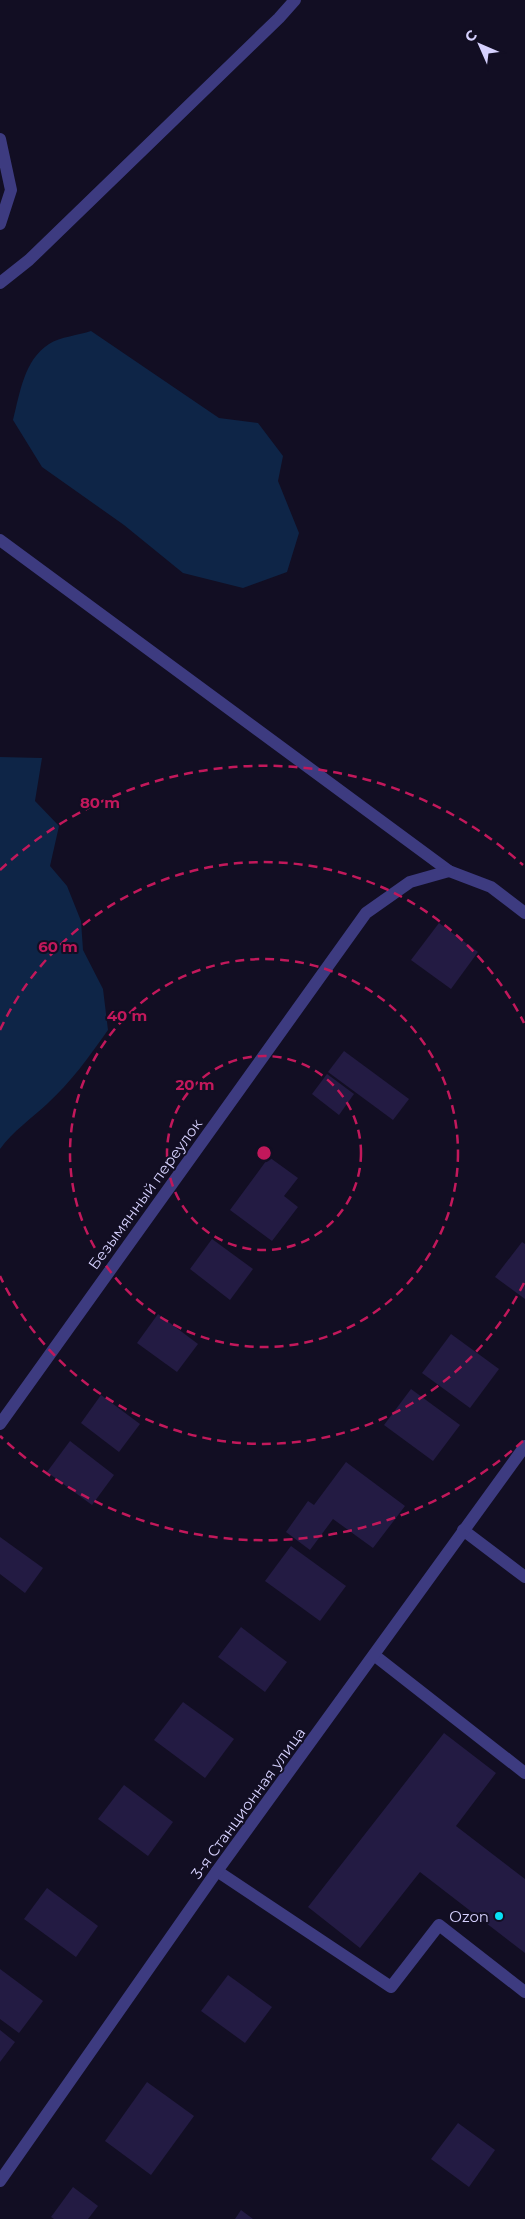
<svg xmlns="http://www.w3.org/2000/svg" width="525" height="2219" viewBox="0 0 525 2219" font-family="Montserrat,sans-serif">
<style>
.water{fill:#0e2547}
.building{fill:#231b43}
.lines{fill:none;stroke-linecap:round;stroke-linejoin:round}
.minor{stroke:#3d3b80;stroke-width:12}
.ring{fill:none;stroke:#c2185b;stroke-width:2.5;stroke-dasharray:9 6}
.poi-dot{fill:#07e0f5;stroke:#120e23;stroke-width:2}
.labels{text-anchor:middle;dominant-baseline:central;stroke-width:4;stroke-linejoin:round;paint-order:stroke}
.street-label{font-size:15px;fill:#d6d1fe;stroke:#120e23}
.poi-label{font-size:15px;fill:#d6d1fe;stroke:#120e23;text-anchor:end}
.centre{fill:#c2185b;stroke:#120e23;stroke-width:2.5}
.ring-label{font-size:15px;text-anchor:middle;font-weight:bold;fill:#c2185b;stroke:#120e23;stroke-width:4;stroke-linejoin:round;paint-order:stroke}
</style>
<rect width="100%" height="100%" fill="#120e23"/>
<g class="water">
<path d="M91 331 219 418 258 423 283 456 278 481 299 533 287 572 243 588 183 573 124 525 42 467 13 420C20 393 24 360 49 344 60 337 79 335 91 331Z"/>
<path d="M0 757 42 758 35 801 59 826 50 866 67 886 81 921 83 950 103 989 108 1030C89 1057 71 1082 47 1104 31 1119 13 1131 0 1149Z"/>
</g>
<g class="building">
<polygon points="439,923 478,952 451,989 411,960"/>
<polygon points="344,1051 409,1099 393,1120 328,1072"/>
<polygon points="327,1074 354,1094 339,1115 312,1094"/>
<polygon points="269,1157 298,1178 284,1196 298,1207 272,1241 230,1210"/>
<polygon points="212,1239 253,1269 230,1300 190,1269"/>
<polygon points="522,1242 525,1244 525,1299 495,1277"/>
<polygon points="158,1314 198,1344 177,1372 137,1343"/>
<polygon points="451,1334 499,1369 470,1408 422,1373"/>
<polygon points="411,1389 460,1425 433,1461 384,1425"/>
<polygon points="101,1395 140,1424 119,1452 81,1423"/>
<polygon points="70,1441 114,1475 92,1505 47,1472"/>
<polygon points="346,1462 405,1506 373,1548 333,1519 310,1550 286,1532 308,1501 314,1505"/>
<polygon points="0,1537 43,1568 25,1593 0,1574"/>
<polygon points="291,1546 346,1586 320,1621 265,1581"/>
<polygon points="241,1627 287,1662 265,1692 218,1657"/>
<polygon points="183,1702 234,1739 205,1778 154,1740"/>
<polygon points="444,1733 496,1773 456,1826 525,1879 525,1953 420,1872 360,1948 308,1907"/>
<polygon points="124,1785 173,1822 148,1856 98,1819"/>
<polygon points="47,1888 98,1926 76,1957 24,1919"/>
<polygon points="0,1969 43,2001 19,2033 0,2019"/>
<polygon points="228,1975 272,2007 245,2043 201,2011"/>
<polygon points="0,2030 15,2042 0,2062"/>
<polygon points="147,2082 194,2116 151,2175 105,2141"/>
<polygon points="458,2123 495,2150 469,2187 431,2159"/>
<polygon points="73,2187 98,2206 88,2219 54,2219 51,2217"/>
<polygon points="241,2210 253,2219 235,2219"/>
</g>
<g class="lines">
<g class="minor">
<polyline points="0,139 11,190 0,224"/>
<polyline points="0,283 29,260 279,18 295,0"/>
<polyline points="0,540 449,871 491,887 525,913"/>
<polyline points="0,1424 366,913 410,882 449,871"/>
<polyline points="463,1530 525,1577"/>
<polyline points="374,1655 525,1773"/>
<polyline points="217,1871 391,1987 439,1925 525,1992"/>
<polyline points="0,2181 217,1871 525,1446"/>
</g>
</g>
<g class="ring">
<circle cx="264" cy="1153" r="97"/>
<circle cx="264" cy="1153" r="194"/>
<path d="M524 1283A291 291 0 0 1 0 1276M0 1030A291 291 0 0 1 524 1023"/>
<path d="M523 1441A387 387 0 0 1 0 1436M0 870A387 387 0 0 1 523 865"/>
</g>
<circle class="poi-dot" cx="499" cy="1916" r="5"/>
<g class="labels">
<g class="street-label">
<text transform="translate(145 1194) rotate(-54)">Безымянный переулок</text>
<text transform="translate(248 1803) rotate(-54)">3-я Станционная улица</text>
</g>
<g class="poi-label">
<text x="489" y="1916">Ozon</text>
</g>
</g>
<circle cx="264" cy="1153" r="8" class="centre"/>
<g class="ring-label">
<text x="100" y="808">80 m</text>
<text x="58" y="952">60 m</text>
<text x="127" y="1021">40 m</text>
<text x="195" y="1090">20 m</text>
</g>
<g transform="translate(480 45) rotate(315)" stroke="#120e23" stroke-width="4" paint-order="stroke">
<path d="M0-4L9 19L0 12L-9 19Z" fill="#d6d1fe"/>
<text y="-8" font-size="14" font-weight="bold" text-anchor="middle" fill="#d6d1fe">С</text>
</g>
</svg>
